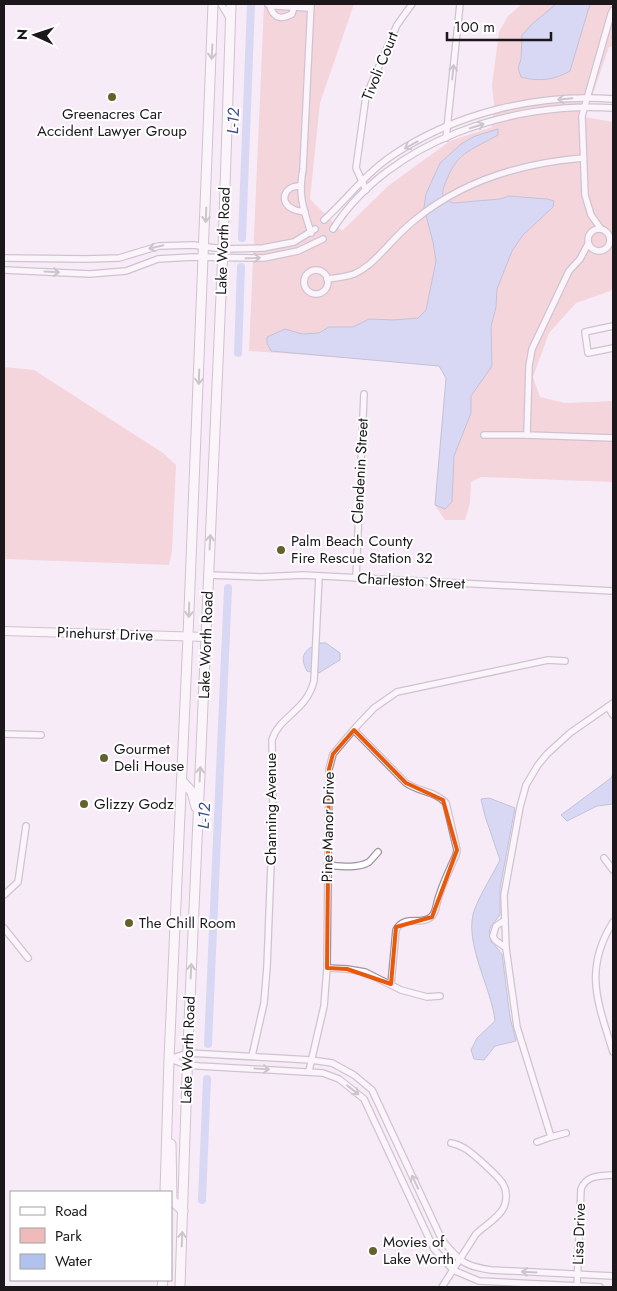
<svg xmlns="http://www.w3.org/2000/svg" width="617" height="1291" viewBox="0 0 617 1291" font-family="Jost,sans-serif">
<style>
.green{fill:#efbbba}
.water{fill:#b1c2ef;stroke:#848faf}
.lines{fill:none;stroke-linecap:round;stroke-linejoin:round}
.canal{stroke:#b1c2ef;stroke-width:8}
.street-tunnel{stroke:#d6cbd7;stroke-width:5.5;stroke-dasharray:5.5 3;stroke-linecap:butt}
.street-casing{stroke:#9e939f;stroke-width:8}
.secondary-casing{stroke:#9e939f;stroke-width:10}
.primary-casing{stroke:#9e939f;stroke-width:11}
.street{stroke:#fff;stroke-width:5.5}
.secondary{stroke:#fff;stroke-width:8}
.primary{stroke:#fff;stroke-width:9}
.oneway{stroke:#989798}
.marked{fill:none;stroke:#e8590c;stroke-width:4;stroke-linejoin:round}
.poi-dot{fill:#65612d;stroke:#fff;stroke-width:2}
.labels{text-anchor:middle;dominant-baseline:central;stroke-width:4;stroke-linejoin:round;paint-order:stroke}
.street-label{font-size:15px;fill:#1b171b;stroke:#fff}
.poi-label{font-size:15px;fill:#1b171b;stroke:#fff;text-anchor:start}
.water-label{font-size:16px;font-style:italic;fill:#3d4f88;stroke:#fff}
</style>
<rect width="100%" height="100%" fill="#f7ebf8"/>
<g class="green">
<polygon points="264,4 354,4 320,103 310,199 342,231 388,186 450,141 492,127 494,103 492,85 499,32 508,16 522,4 613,4 613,47 609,47 585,117 613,122 613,290 576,303 549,333 533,377 540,397 565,403 613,401 613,482 481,477 471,482 470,503 465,520 445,520 435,505 446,378 439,366 406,362 249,351"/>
<polygon points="4,367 34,370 163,453 176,465 172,551 169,565 4,559"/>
</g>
<g class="water">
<path d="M556 4H590L570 71C555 80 538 82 521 77L518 68 521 59 522 35 531 25Z"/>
<path d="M498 129V135C474 149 458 151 447 179 444 186 442 191 443 198L453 203 500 199 509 196 547 199 554 201 553 207 523 235 512 251 497 289 496 307 491 327 492 366 471 396V413L454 456 452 502 445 509 435 505 446 378 439 366 271 351 267 343V337L285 329 302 334 319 333 329 327H353L369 319 394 320 418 318 426 310 436 261 433 242 424 208 426 194 440 163 461 144 475 136Z"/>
<path d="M319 643H326L340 653V660L317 674 307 671C299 656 304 650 319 643Z"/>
<polygon points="613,774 613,804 597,806 567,821 561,815 611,778"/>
<path d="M489 798 515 808 500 888V915L491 926 489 932 491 941 502 954 510 1017 516 1041 495 1046 484 1060 474 1059 471 1050 477 1038 495 1021C492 988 462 941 475 908 482 891 492 876 500 860L485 816 481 799Z"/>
</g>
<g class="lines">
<g class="canal">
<polyline points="242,238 251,4"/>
<polyline points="238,353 241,267"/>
<polyline points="208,1044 228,588"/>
<polyline points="202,1200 207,1079"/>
</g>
<g class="street-tunnel">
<polyline points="315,229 324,220"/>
<polyline points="323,239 333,229"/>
</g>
<g class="street-casing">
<g id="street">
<polyline points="221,4 230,19"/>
<polyline points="268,4 275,6 310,8"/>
<path d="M269 4C273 17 279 21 292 14L295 4"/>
<polyline points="446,138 460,4"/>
<path d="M300 186C283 186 279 203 293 209 296 211 301 211 305 212"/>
<polyline points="366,190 356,168 366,96 397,25 412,4"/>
<path d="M324 220C347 199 366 173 393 155 456 113 538 93 613 99"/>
<circle cx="599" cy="240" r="11"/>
<path d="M333 229C389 141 513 101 613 108"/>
<polyline points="601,229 591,215 585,195 582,116 611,14 613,10"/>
<path d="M311 233C303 207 298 196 303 169L311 4"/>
<polyline points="588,244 580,259 569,271 532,349 529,366 527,435 613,438"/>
<polyline points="4,258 86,259 119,258 159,246 193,245 223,249 263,248 294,242 315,229"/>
<circle cx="316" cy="282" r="12"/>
<polyline points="4,270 90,274 126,271 158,259 193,257 264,258 298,251 323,239"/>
<path d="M327 279C336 278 346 277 354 274 368 268 376 258 386 248 395 238 406 227 416 219 464 180 523 163 583 158"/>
<polyline points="613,326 585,332 588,353 613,348"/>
<polyline points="484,435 527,435"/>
<polyline points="208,575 261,577 303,575 613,591"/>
<polyline points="356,578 364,394"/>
<polyline points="608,707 613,715"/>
<path d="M354 730 406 783C419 792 435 791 446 803L457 850 456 855C449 871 441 886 437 903 436 908 435 914 431 917 421 926 404 914 396 930L391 984"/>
<polyline points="4,734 41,735"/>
<polyline points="604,858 613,870"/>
<path d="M327 865C339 866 357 869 369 862 372 859 375 855 378 852"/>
<polyline points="4,895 18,882 26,826"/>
<polyline points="505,920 496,926 493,936 495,940 506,948"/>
<path d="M613 922C583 970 598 1003 613 1052"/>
<polyline points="4,928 28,958"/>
<polyline points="327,968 347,969 365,972 401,990 427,997 440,996"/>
<path d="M252 1056 264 1003 267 967 273 813 272 740C279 716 306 712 314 681L319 576"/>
<path d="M169 1059 188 1053 311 1060 332 1063 354 1075 372 1090 442 1240C460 1261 463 1266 491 1270L613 1276"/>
<polyline points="169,1059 188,1065 199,1066 323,1073 339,1079 364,1099 434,1249 453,1270 479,1281 600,1287"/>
<polyline points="309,1071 324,1006 327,968 329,769 333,754 356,727 374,708 397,692 548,660 565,661"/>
<polyline points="551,1137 566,1133"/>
<polyline points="537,1142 551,1137 517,1027 506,948 504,895 520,807 526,785 538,765 547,754 570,733 613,703"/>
<path d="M442 1287 476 1234C485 1225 499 1218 504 1207 507 1199 507 1191 503 1184 499 1177 470 1150 462 1147 459 1145 455 1144 451 1143"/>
<path d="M577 1287 581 1189C586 1175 600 1176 613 1175"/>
</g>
</g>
<g class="secondary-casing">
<polyline id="secondary" points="4,631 206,637"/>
</g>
<g class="primary-casing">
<g id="primary">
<polyline points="182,781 192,792 196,807"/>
<polyline points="171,1144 172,1200 183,1211"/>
<polyline points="165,1192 169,1059 188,636 213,4"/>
<polyline points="162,1287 163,1280"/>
<polyline points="180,1287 188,1046 223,249 231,4"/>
</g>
</g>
<use href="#street" class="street"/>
<use href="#secondary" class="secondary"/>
<use href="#primary" class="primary"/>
</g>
<defs><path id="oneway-shaft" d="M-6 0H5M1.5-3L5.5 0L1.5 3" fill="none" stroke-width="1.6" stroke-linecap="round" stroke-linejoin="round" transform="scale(1.25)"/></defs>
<g class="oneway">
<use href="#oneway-shaft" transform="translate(212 52) rotate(93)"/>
<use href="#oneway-shaft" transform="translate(453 72) rotate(-84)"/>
<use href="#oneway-shaft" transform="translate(565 99) rotate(175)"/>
<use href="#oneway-shaft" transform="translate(477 126) rotate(-17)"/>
<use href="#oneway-shaft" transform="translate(411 145) rotate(151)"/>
<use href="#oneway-shaft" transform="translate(206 215) rotate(92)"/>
<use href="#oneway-shaft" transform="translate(156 247) rotate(167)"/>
<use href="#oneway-shaft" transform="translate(253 258) rotate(-2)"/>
<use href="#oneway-shaft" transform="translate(52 272) rotate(3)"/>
<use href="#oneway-shaft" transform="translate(199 377) rotate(92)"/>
<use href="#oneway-shaft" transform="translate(210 542) rotate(-87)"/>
<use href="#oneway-shaft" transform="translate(189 610) rotate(92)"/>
<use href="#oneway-shaft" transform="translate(200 774) rotate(-87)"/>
<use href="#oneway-shaft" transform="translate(191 971) rotate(-87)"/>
<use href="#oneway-shaft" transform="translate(262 1069) rotate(3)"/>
<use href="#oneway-shaft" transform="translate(353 1090) rotate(38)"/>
<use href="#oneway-shaft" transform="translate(415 1182) rotate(-115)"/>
<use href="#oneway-shaft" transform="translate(182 1239) rotate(-88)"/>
<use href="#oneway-shaft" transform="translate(529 1272) rotate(-177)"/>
</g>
<path d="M0 0H617V1291H0ZM354 730 406 783 443 800 457 850 432 917 396 927 391 984 347 969 327 968 329 769 333 754Z" fill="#f7ebf8" fill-opacity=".55" fill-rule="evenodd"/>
<path class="marked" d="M354 730 406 783 443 800 457 850 432 917 396 927 391 984 347 969 327 968 329 769 333 754Z"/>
<g class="poi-dot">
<circle cx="112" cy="97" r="5"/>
<circle cx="281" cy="550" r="5"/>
<circle cx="104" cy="758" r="5"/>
<circle cx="84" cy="804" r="5"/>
<circle cx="129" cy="923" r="5"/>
<circle cx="373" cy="1251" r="5"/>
</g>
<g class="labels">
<g class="street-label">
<text transform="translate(380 66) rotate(-68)">Tivoli Court</text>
<text transform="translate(223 241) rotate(-88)">Lake Worth Road</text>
<text transform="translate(360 471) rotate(-87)">Clendenin Street</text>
<text transform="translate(411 581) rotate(3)">Charleston Street</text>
<text transform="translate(105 634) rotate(2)">Pinehurst Drive</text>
<text transform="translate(206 645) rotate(-88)">Lake Worth Road</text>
<text transform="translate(271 809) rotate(-90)">Channing Avenue</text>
<text transform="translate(328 827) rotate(-89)">Pine Manor Drive</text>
<text transform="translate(188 1050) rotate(-88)">Lake Worth Road</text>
<text transform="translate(579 1234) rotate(-88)">Lisa Drive</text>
</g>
<g class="poi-label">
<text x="112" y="114" text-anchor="middle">Greenacres Car<tspan x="112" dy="17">Accident Lawyer Group</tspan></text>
<text x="291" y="541">Palm Beach County<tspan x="291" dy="17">Fire Rescue Station 32</tspan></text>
<text x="114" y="749">Gourmet<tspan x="114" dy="17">Deli House</tspan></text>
<text x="94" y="804">Glizzy Godz</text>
<text x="139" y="923">The Chill Room</text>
<text x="383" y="1242">Movies of<tspan x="383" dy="17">Lake Worth</tspan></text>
</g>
<g class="water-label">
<text transform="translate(233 121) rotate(-88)">L-12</text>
<text transform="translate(204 816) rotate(-87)">L-12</text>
</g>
</g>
<rect width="617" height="1291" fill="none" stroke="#1b171b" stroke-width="10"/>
<rect x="10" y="1191" width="162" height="90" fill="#ffffff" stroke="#a4a2a4"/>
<rect x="20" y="1207" width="25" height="8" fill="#ffffff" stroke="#a4a2a4"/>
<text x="55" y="1216" font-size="15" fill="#1b171b">Road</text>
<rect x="20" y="1228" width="25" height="15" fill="#efbbba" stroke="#a4a2a4"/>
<text x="55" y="1241" font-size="15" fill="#1b171b">Park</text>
<rect x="20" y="1254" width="25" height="15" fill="#b1c2ef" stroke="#a4a2a4"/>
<text x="55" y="1266" font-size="15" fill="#1b171b">Water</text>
<g transform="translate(35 35) rotate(273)" stroke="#ffffff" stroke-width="4" paint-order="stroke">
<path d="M0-4L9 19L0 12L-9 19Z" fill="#1b171b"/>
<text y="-8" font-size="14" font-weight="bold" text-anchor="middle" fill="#1b171b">N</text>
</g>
<path d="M447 32v8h104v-8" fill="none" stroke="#1b171b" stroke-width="2.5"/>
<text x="454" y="32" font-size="15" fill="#1b171b" stroke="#ffffff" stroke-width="4" paint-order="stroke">100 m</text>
</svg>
